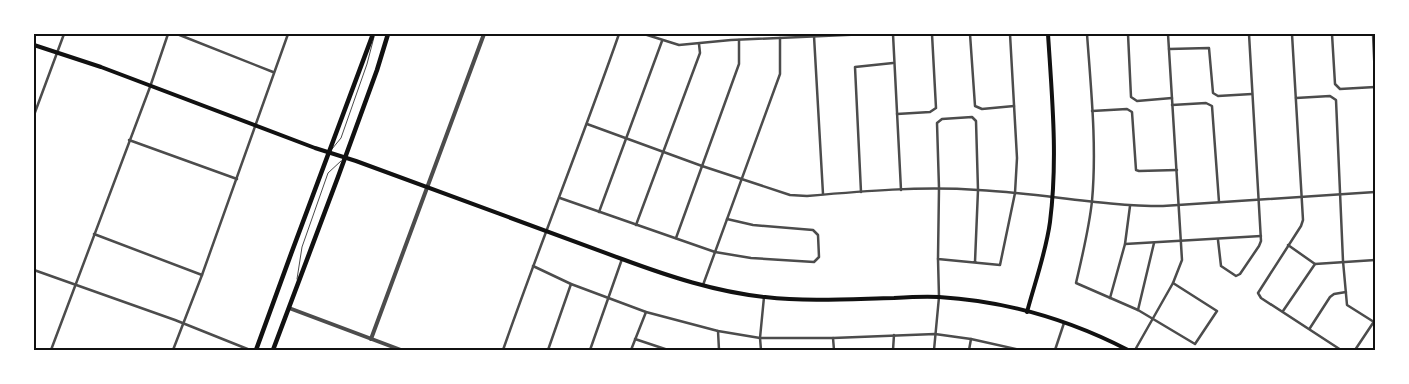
<svg xmlns="http://www.w3.org/2000/svg" width="1409" height="384" viewBox="0 0 1409 384" font-family="'Space Grotesk',sans-serif">
<style>
.lines{fill:none;stroke-linecap:round;stroke-linejoin:round}
.service{stroke:#4c4c4c;stroke-width:1}
.minor{stroke:#4c4c4c;stroke-width:2.5}
.tertiary{stroke:#4c4c4c;stroke-width:4}
.secondary{stroke:#111;stroke-width:4}
.primary{stroke:#111;stroke-width:4.5}
.neatline{fill:none;stroke:#111;stroke-width:2}
</style>
<rect width="100%" height="100%" fill="#fff"/>
<g class="lines">
<g class="service">
<polyline points="332,149 341,138 367,64 374,37"/>
<polyline points="297,279 302,247 328,173 341,161"/>
</g>
<g class="minor">
<polyline points="177,34 273,72"/>
<polyline points="644,34 679,45 731,40 868,34"/>
<polyline points="893,34 901,190"/>
<polyline points="970,34 975,106 982,109 1014,106"/>
<path d="M1087 34C1091 89 1097 146 1092 201 1089 229 1082 257 1076 283L1138 310 1195 344 1217 311 1173 283"/>
<polyline points="1128,34 1131,97 1137,101 1172,98"/>
<polyline points="1292,34 1303,220 1301,226 1258,293 1261,298 1341,350"/>
<polyline points="1332,34 1335,84 1340,89 1375,87"/>
<polyline points="1373,34 1375,78"/>
<polyline points="814,36 823,194"/>
<polyline points="1169,49 1209,48 1213,93 1218,96 1252,94"/>
<polyline points="1296,98 1330,96 1336,100 1343,261 1347,305 1374,322"/>
<polyline points="1172,105 1206,103 1212,106 1219,202"/>
<polyline points="1092,111 1127,109 1132,112 1136,170 1139,171 1177,170"/>
<polyline points="897,114 930,112 936,108 932,34"/>
<polyline points="34,115 64,34"/>
<path d="M587 124 702 166 790 195 807 196C864 191 921 186 978 190 1040 193 1101 206 1163 206L1375 192"/>
<polyline points="129,140 237,179"/>
<polyline points="861,192 855,67 893,63"/>
<polyline points="560,198 715,252 751,258 814,262 819,257 818,235 813,230 753,225 727,219"/>
<polyline points="599,212 662,41"/>
<polyline points="636,225 700,53 699,44"/>
<polyline points="94,234 202,275"/>
<polyline points="676,238 739,64 739,40"/>
<polyline points="1218,240 1221,266 1236,276 1240,274 1259,246 1261,241 1249,34"/>
<polyline points="1125,244 1261,236"/>
<polyline points="1288,245 1315,264"/>
<polyline points="975,262 978,190 976,121 972,117 942,119 937,123 939,188 938,259 1000,265 1015,193 1017,158 1010,34"/>
<polyline points="533,266 571,284 646,312 718,331 760,338 833,338 935,334 971,339 1020,350"/>
<polyline points="34,270 175,320 250,350"/>
<polyline points="703,285 780,74 780,38"/>
<polyline points="1110,298 1125,244 1130,206"/>
<polyline points="1138,310 1154,243"/>
<polyline points="1283,311 1315,264 1375,260"/>
<polyline points="1310,328 1330,297 1334,294 1346,292"/>
<polyline points="718,331 719,350"/>
<polyline points="833,338 834,350"/>
<polyline points="635,339 668,350"/>
<polyline points="51,350 150,87 168,34"/>
<polyline points="173,350 202,275 288,34"/>
<path d="M503 350C540 244 582 140 619 34"/>
<polyline points="548,350 571,284"/>
<polyline points="590,350 622,259"/>
<polyline points="631,350 646,312"/>
<polyline points="761,350 760,338 764,297"/>
<polyline points="893,350 894,335"/>
<polyline points="934,350 939,297 938,259"/>
<polyline points="969,350 971,339"/>
<polyline points="1055,350 1064,323"/>
<polyline points="1135,350 1173,283 1182,260 1168,34"/>
<polyline points="1355,350 1375,320"/>
</g>
<g class="tertiary">
<polyline points="289,308 401,350"/>
<polyline points="371,339 484,34"/>
</g>
<g class="secondary">
<path d="M34 45 101 67 315 148 356 161 622 259C668 276 716 292 765 297 808 302 851 299 894 298 909 297 925 296 939 297 1005 301 1070 320 1128 350"/>
<path d="M1027 312C1035 282 1046 252 1050 222 1058 159 1052 97 1048 34"/>
</g>
<g class="primary">
<polyline points="256,350 291,254 373,34"/>
<polyline points="273,350 338,177 377,70 388,34"/>
</g>
</g>
<rect width="1409" height="384" fill="none" stroke="#ffffff" stroke-width="70"/>
<rect x="35" y="35" width="1339" height="314" class="neatline"/>
</svg>
